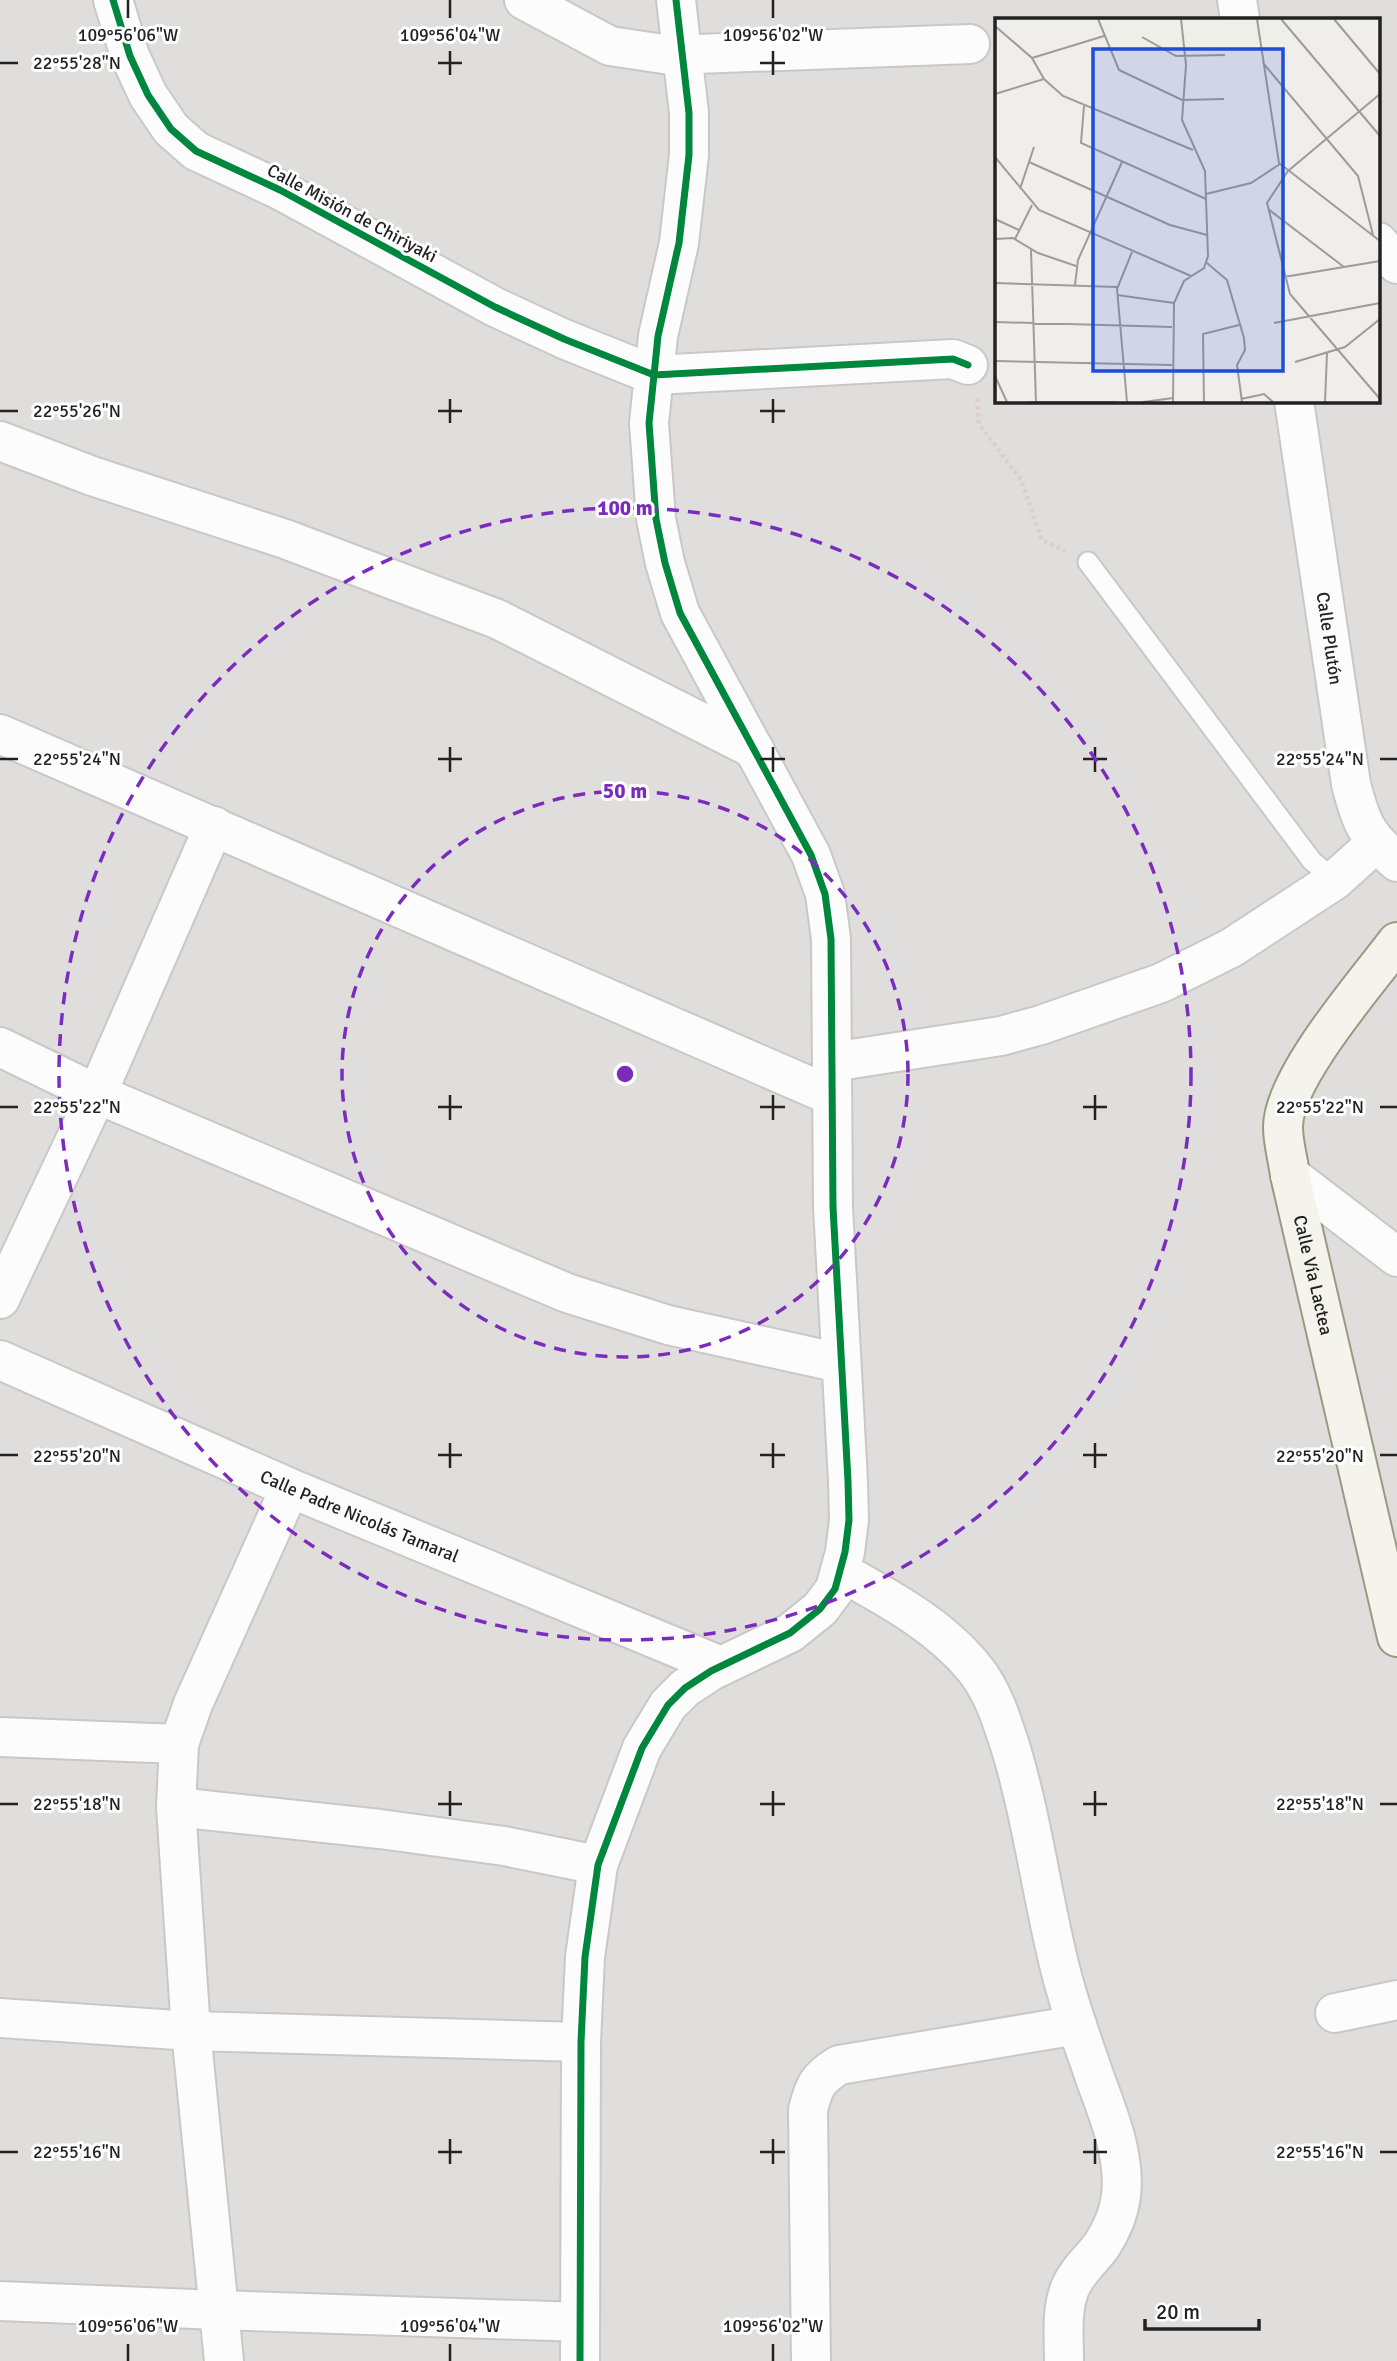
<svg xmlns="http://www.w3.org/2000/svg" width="1397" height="2361" viewBox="0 0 1397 2361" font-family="Signika,sans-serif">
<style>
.residential{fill:#dfdedc;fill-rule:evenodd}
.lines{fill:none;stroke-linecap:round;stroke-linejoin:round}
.lane-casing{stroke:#c9c8c7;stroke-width:23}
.street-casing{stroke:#c9c8c7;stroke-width:42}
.secondary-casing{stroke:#999a82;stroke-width:42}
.path{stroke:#dccecd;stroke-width:4.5;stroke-dasharray:3.5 3.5;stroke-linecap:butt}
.lane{stroke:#fdfcfc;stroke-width:19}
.street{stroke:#fdfcfc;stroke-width:38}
.secondary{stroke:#f4f4ed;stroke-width:38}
.cycleway-casing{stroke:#fff;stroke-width:11}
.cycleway{stroke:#00873e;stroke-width:7}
.ticks{fill:none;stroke:#222;stroke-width:2.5}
.ring{fill:none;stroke:#7b2cbf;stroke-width:3.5;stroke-dasharray:12 9}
.labels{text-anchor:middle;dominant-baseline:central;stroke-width:6;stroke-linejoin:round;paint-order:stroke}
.street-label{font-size:18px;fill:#222;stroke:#fff}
.inset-road{fill:none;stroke:#9e9c9b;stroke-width:2}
.view{fill:#1d4ed8;fill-opacity:0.15;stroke:#1d4ed8;stroke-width:3.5}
.inset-edge{fill:none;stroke:#222;stroke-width:3.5}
.ticks-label{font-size:18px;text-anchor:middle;fill:#222;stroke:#fff;stroke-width:6;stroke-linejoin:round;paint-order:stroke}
.centre{fill:#7b2cbf;stroke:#fff;stroke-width:3.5}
.ring-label{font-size:21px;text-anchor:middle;font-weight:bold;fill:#7b2cbf;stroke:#fff;stroke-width:6;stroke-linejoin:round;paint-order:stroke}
</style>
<rect width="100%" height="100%" fill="#f0eeeb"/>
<path class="residential" d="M0 0H1397V2361H0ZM996 19H1378V401H996Z"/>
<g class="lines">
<g class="lane-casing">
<polyline id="lane" points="1088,562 1312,861 1335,880"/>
</g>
<g class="street-casing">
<g id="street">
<polyline points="113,0 130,56 148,95 171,129 196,151 280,190 495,307 564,339 654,375 953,359 968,365"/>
<polyline points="524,0 610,46 670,55 970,44"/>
<polyline points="1237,0 1240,19"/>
<polyline points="1378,242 1397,264"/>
<path id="s1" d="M1294 401 1351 784C1361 823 1366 835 1397 862"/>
<polyline points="0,441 92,476 285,539 497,619 754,749"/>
<polyline points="0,734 832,1096"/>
<polyline points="0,1047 97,1094 567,1293 668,1325 840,1363"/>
<polyline points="832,1062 1001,1036 1041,1025 1161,983 1231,948 1335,880 1376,843"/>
<polyline points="1290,1175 1397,1257"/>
<polyline points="0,1299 97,1094 214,826"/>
<path id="s2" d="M0 1360 290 1488 721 1666"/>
<path d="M841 1572C888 1598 939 1625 974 1668 993 1691 1002 1721 1011 1749 1033 1822 1042 1898 1061 1972 1070 2008 1083 2043 1095 2078 1108 2114 1126 2156 1121 2196 1119 2213 1111 2231 1102 2245 1092 2259 1077 2271 1070 2288 1061 2311 1064 2336 1064 2361"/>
<polyline points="0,1737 179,1744"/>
<polyline points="176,1807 380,1829 504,1846 598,1865"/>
<polyline points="1335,2013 1397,2000"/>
<polyline points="0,2018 191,2031 581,2042"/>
<polyline points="0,2301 218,2310 580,2322"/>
<polyline points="224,2361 191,2031 176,1807 179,1744 193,1704 290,1488"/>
<polyline points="580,2361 581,2042 585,1957 598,1865 642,1748 668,1705 685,1688 711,1671 790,1633 820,1609 835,1589 845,1552 849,1520 848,1481 833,1207 831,939 825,894 811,855 680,613 665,563 656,519 649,423 654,375 658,336 679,243 689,155 689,113 676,0"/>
<path d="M811 2361 808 2110C814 2085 818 2078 839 2065L1077 2025"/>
</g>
</g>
<g class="secondary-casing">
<g id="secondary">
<path id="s3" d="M1397 942C1366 983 1283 1078 1283 1127 1283 1143 1288 1159 1290 1175L1397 1637"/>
</g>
</g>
<polyline class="path" points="977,399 979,424 1021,480 1042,540 1065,551"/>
<use href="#lane" class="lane"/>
<use href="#street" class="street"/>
<use href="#secondary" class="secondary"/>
<g class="cycleway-casing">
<g id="cycleway">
<polyline points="113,0 130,56 148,95 171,129 196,151 280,190 495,307 564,339 654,375 953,359 968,365"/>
<polyline points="580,2361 581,2042 585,1957 598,1865 642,1748 668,1705 685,1688 711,1671 790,1633 820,1609 835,1589 845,1552 849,1520 848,1481 833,1207 831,939 825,894 811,855 680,613 665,563 656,519 649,423 654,375 658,336 679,243 689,155 689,113 676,0"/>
</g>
</g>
<use href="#cycleway" class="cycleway"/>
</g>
<path class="ticks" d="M128 0V18M450 0V18M773 0V18M450 51V75M773 51V75M0 63H18M438 63H462M760 63H785M450 399V423M773 399V423M0 411H18M438 411H462M760 411H785M450 747V772M773 747V772M1095 747V772M0 759H18M438 759H462M760 759H785M1083 759H1107M1380 759H1397M450 1095V1120M773 1095V1120M1095 1095V1120M0 1107H18M438 1107H462M760 1107H785M1083 1107H1107M1380 1107H1397M450 1443V1468M773 1443V1468M1095 1443V1468M0 1455H18M438 1455H462M760 1455H785M1083 1455H1107M1380 1455H1397M450 1791V1816M773 1791V1816M1095 1791V1816M0 1804H18M438 1804H462M760 1804H785M1083 1804H1107M1380 1804H1397M450 2139V2164M773 2139V2164M1095 2139V2164M0 2152H18M438 2152H462M760 2152H785M1083 2152H1107M1380 2152H1397M128 2344V2361M450 2344V2361M773 2344V2361"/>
<g class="ring">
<circle cx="625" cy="1074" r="283"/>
<circle cx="625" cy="1074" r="566"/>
</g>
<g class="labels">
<g class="street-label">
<text transform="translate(352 213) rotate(28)">Calle Misión de Chiriyaki</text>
<text stroke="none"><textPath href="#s1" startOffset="240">Calle Plutón</textPath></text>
<text stroke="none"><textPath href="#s3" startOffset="371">Calle Vía Lactea</textPath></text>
<text stroke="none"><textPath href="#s2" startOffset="392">Calle Padre Nicolás Tamaral</textPath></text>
</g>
</g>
<g transform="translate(995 18)">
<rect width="385" height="385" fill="#f0eeeb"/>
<path class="inset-road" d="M103 1 124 52 187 82 229 81M262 1 284 145 385 223M286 1 385 118M339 1 385 56M0 8 37 40 49 61 68 78 198 132M147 19 181 38 230 37M37 40 109 18M268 45 363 158 378 217M0 76 49 61M385 76 293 153 272 185 295 276 385 381M89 88 86 125 211 181M0 139 44 192 196 258M34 144 175 207 212 217M25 171 39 129M211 176 256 165 285 146M273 191 349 249M0 201 24 212M0 221 18 220 43 235 81 248M20 221 37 187M36 232 41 384M212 245 232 262 249 320 250 332 242 347 247 384M289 259 385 243M0 265 122 269M80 267 83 242 127 144M122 277 179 285M0 304 177 309M279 305 385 285M0 343 177 347M300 344 350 329 385 301M0 358 12 384M246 381 269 376 278 384M33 384H122M132 384 122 271 137 234M148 384 178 380M178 384 179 285 189 263 209 250 213 238 210 153 187 102 191 47 186 1M209 384 208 316 244 307M330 384 332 335"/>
<path class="view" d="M98 31H288V353H98Z"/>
<rect width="385" height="385" class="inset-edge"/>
</g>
<g class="ticks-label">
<text x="128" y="41">109°56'06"W</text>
<text x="450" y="41">109°56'04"W</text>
<text x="773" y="41">109°56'02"W</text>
<text x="77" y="69">22°55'28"N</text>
<text x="77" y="417">22°55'26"N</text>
<text x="77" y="765">22°55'24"N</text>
<text x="1320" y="765">22°55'24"N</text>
<text x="77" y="1113">22°55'22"N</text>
<text x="1320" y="1113">22°55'22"N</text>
<text x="77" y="1462">22°55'20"N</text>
<text x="1320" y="1462">22°55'20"N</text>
<text x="77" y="1810">22°55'18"N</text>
<text x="1320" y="1810">22°55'18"N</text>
<text x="77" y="2158">22°55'16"N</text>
<text x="1320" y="2158">22°55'16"N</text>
<text x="128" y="2332">109°56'06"W</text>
<text x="450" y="2332">109°56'04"W</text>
<text x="773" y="2332">109°56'02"W</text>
</g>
<circle cx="625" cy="1074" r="10" class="centre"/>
<g class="ring-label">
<text x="625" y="515">100 m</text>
<text x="625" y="798">50 m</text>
</g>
<path d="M1145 2319v10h114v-10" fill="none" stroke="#222222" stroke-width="3.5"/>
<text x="1156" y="2319" font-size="21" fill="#222222" stroke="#ffffff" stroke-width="5" paint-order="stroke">20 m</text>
</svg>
